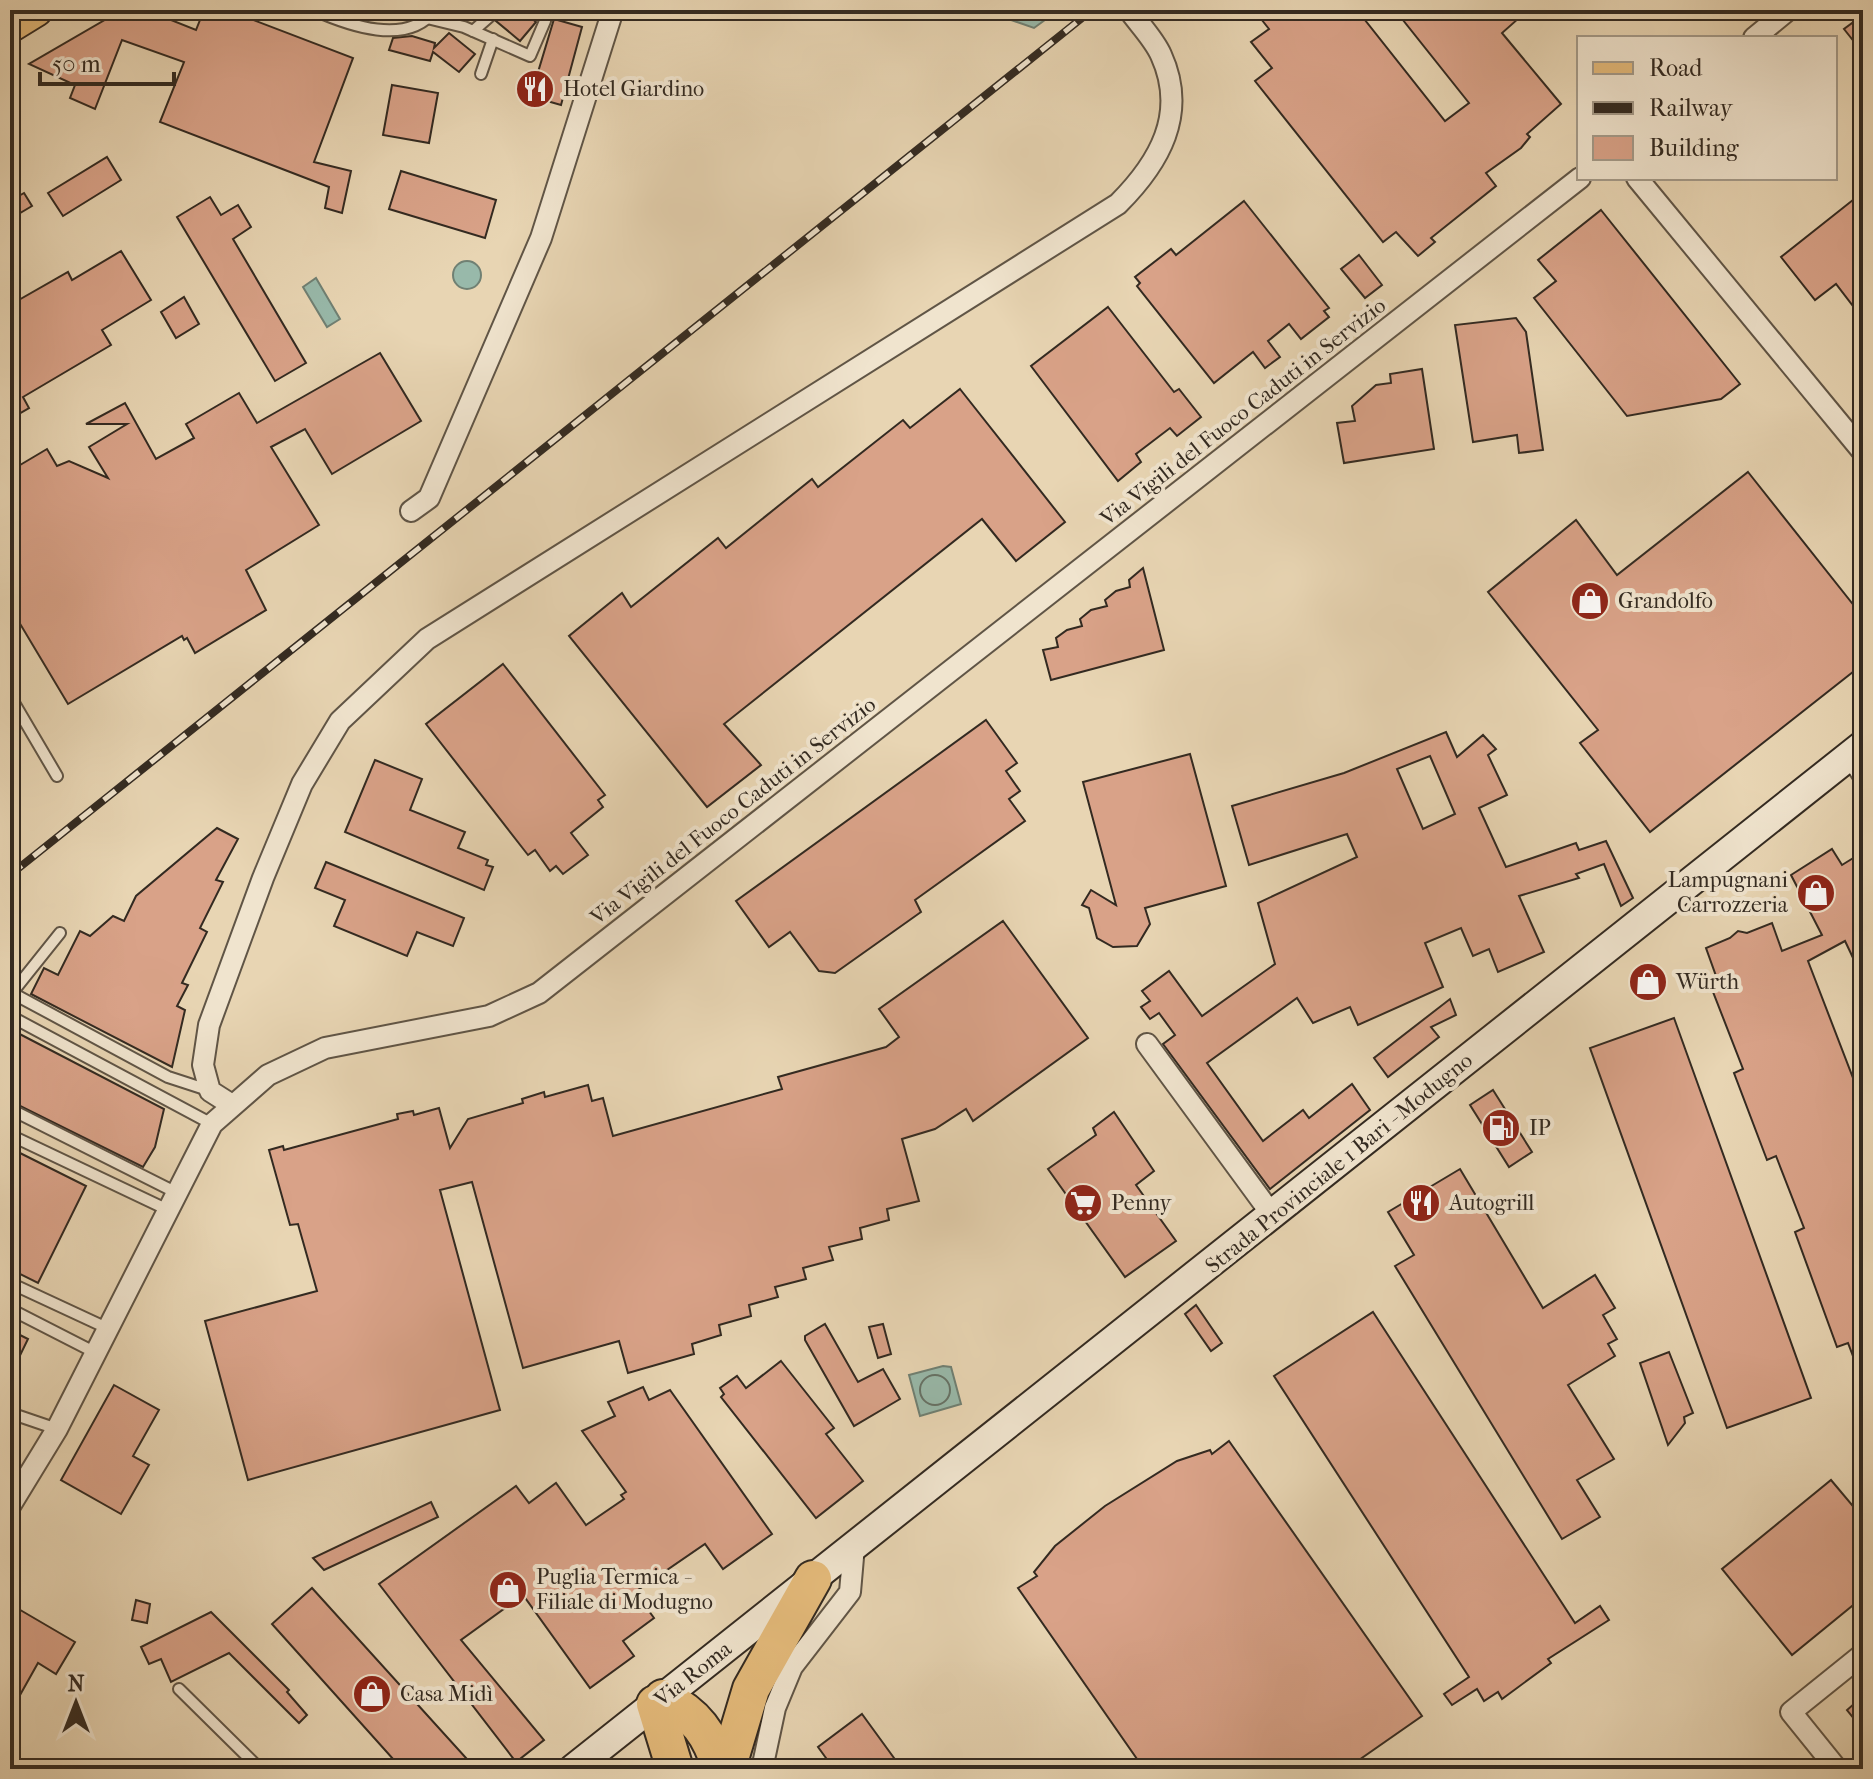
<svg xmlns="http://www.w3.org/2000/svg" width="1873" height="1779" viewBox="0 0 1873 1779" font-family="'IM FELL French Canon',serif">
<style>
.water{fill:#98b9aa;stroke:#708073;stroke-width:2}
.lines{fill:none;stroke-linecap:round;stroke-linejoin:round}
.shore{stroke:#667266;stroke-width:2}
.building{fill:#d9a288;stroke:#332a21;stroke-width:2;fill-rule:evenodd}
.lane-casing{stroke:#605546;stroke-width:14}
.street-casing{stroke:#605546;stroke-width:24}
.secondary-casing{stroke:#332a21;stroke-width:32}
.primary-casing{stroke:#332a21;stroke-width:36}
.highway-casing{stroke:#332a21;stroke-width:40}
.lane{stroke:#f0e4ce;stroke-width:10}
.street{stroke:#f0e4ce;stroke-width:20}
.secondary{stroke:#f0e4ce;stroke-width:28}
.primary{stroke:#e4ba7a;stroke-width:32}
.highway{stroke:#e4ba7a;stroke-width:36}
.rail-casing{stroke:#332a21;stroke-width:8}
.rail{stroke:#f0e4ce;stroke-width:5;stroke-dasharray:15;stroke-linecap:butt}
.labels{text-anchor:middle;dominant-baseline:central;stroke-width:8;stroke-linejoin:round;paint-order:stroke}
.poi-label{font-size:22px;fill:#332a21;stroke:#f0e4ce;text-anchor:start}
.street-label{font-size:22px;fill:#332a21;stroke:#f0e4ce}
</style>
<rect width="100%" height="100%" fill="#e8d5b3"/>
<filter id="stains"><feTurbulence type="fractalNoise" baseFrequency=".0025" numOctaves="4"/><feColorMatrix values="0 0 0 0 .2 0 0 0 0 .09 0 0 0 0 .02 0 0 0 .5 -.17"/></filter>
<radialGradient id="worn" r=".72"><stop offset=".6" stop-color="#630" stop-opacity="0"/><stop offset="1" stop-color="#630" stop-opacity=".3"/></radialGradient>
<g class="water">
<polygon points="983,10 1040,10 1049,17 1034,28"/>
<circle cx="467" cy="275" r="14"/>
<polygon points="316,278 340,319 327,327 303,287"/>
<polygon points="943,1366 951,1367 961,1404 920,1416 909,1375"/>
</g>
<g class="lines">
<circle class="shore" cx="935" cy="1390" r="15"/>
</g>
<g class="building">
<polygon points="122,10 146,10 196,30 204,10 227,10 353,58 314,162 351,171 342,213 325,208 329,187 160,122 184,62 122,40 95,109 70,98 75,85 29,64"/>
<polygon points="505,10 522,10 536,22 520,41 496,21"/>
<polygon points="1254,10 1357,10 1445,121 1469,103 1395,10 1528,10 1502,33 1561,104 1527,134 1530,137 1521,148 1486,173 1496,186 1431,238 1435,242 1418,256 1396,232 1383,242 1255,81 1272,68 1251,42 1269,29"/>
<polygon points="1863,15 1863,53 1844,29"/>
<polygon points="554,19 582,27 561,105 526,95 529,81 535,82"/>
<polygon points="449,33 475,54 459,72 433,52 430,61 389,50 393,38 412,36 435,43 434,48"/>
<polygon points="392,85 438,93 429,143 383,135"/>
<polygon points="107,157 121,180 63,216 48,193"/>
<polygon points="401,171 496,200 485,238 389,209"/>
<polygon points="1863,192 1863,298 1853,306 1836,284 1815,300 1781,257"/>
<polygon points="24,193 32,206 10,219 10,201"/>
<polygon points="210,197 221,215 238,205 251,227 233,239 306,363 275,381 177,217"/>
<polygon points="1244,201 1329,308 1324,311 1329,317 1301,339 1289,324 1268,341 1280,357 1265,368 1253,352 1214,383 1137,286 1140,283 1135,277 1171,249 1176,255"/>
<polygon points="1601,210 1740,384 1721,399 1627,416 1534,298 1556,281 1538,260"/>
<polygon points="121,251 151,300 102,330 111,345 23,397 29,408 10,419 10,305 68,272 72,280"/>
<polygon points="1359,255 1382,285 1365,298 1341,269"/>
<polygon points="184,297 199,324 176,338 161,312"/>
<polygon points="1108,307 1174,392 1179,389 1201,417 1177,436 1170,428 1136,454 1141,462 1118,481 1031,366"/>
<polygon points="1516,318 1526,332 1543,450 1519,453 1517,435 1473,442 1455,325"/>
<polygon points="380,353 421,421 332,474 305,429 271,447 319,525 246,570 266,610 195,653 187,638 184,640 182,636 68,704 10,607 10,471 47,449 57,466 69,461 108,478 89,447 127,424 86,424 125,403 156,459 194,438 186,424 239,393 257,423"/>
<polygon points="1422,369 1434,449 1344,463 1337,423 1355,421 1352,406 1376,385 1391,383 1390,374"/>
<polygon points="960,389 1065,522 1016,561 982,519 724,724 761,765 707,807 569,636 622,593 631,607 718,538 726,548 812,479 818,487 903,420 910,428"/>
<polygon points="1748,472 1863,617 1863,664 1650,832 1580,743 1598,730 1488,592 1576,520 1617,575"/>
<polygon points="1143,568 1164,650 1051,680 1043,650 1058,647 1056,638 1067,630 1082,626 1080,619 1091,610 1107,606 1105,600 1116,591 1130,587 1129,580"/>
<polygon points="503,664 605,795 598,800 603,807 571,833 588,855 563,874 556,866 550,871 535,850 528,855 426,724"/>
<polygon points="986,720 1017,763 1006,771 1020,791 1009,799 1025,821 915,900 921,912 835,973 819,971 790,932 769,947 736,901"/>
<path d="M1446 732 1457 757 1483 735 1496 749 1488 755 1507 795 1479 808 1506 867 1576 843 1579 850 1606 841 1633 898 1621 906 1604 864 1576 874 1579 878 1519 896 1544 952 1498 972 1489 949 1473 956 1461 928 1425 943 1443 987 1358 1025 1350 1007 1313 1023 1297 998 1207 1063 1263 1141 1303 1110 1309 1118 1352 1084 1370 1110 1270 1189 1163 1044 1175 1035 1159 1013 1150 1019 1141 1007 1150 1001 1142 991 1169 971 1202 1016 1275 964 1258 903 1357 857 1347 834 1249 865 1232 806 1344 773ZM1430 756 1455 814 1423 829 1397 769Z"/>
<polygon points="1190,754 1226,886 1145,908 1150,924 1137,946 1113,947 1097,938 1089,908 1082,905 1091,890 1116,905 1083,782"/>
<polygon points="375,760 422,779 410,810 465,832 458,848 488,860 486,865 493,867 484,890 345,832"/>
<polygon points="217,828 238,839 216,880 223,882 200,928 207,932 182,983 188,985 177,1006 185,1010 172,1067 31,994 44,968 58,975 80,931 90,936 113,916 124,921 136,896"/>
<polygon points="1832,849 1842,865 1863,852 1863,979 1845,941 1808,961 1863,1104 1862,1380 1848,1343 1837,1347 1795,1232 1804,1228 1776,1156 1767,1160 1734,1073 1743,1069 1708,979 1716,976 1706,948 1730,938 1738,931 1747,933 1772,923 1782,951 1822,935 1791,875"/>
<polygon points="326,862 464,918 453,946 417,932 407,956 334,926 345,900 315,888"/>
<polygon points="1003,921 1088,1038 973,1121 966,1109 935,1129 902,1139 919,1201 887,1209 889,1220 860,1228 862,1239 829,1247 833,1260 803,1268 806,1279 775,1287 778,1297 749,1305 751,1316 719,1325 721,1335 692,1344 694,1354 628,1373 619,1341 523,1368 472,1182 440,1190 500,1410 248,1480 205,1321 317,1291 298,1224 290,1225 269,1150 283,1146 284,1150 398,1119 397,1114 413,1111 414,1115 439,1108 450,1148 468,1119 523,1103 522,1099 544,1092 545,1097 588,1085 592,1101 603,1098 613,1136 782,1089 778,1077 886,1047 899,1037 879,1009"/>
<polygon points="1450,999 1456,1015 1431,1027 1439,1037 1388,1077 1374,1058"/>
<polygon points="1674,1018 1811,1398 1727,1428 1590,1048"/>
<polygon points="10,1029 164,1109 155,1147 143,1167 10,1101"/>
<polygon points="1493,1090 1532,1152 1509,1167 1470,1105"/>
<polygon points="1114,1112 1154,1171 1136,1185 1176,1241 1125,1277 1048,1169 1096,1135 1093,1128"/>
<polygon points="10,1148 86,1186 38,1283 10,1269"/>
<polygon points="1460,1169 1543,1308 1595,1275 1615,1308 1603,1315 1617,1339 1608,1344 1615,1356 1568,1385 1614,1459 1577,1480 1600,1517 1562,1539 1395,1266 1414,1255 1388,1212"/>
<polygon points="1196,1305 1222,1343 1211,1351 1185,1314"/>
<polygon points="1373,1312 1575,1623 1600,1606 1609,1620 1548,1659 1551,1663 1502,1699 1498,1692 1484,1701 1477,1689 1452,1705 1444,1694 1469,1677 1274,1376"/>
<polygon points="825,1324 858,1382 883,1369 900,1399 854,1426 805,1340 805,1336"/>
<polygon points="883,1324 891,1354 878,1358 869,1327"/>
<polygon points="10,1330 28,1339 10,1376"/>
<polygon points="1669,1352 1693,1413 1684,1417 1685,1423 1668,1445 1640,1363"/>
<polygon points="781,1361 834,1428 826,1434 863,1481 816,1518 721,1397 724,1394 720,1388 737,1376 746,1388"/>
<polygon points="114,1385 159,1410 133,1456 149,1465 121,1514 61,1480"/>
<polygon points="643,1387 649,1400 670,1390 772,1534 723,1569 705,1544 635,1592 654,1618 623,1641 634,1656 590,1688 523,1595 461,1640 544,1740 516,1762 379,1584 516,1486 529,1503 556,1483 586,1525 624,1499 621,1495 626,1492 582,1431 615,1416 608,1402"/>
<polygon points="1229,1441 1422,1716 1346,1769 1144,1769 1018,1588 1037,1576 1034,1572 1055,1546 1105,1506 1177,1461 1210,1450 1212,1454"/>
<polygon points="1831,1480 1863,1518 1863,1597 1792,1655 1722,1569"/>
<polygon points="431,1502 438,1517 324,1570 313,1558"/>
<polygon points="312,1588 476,1769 402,1769 272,1624"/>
<polygon points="136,1600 150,1604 147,1623 132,1620"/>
<polygon points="10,1604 75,1642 56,1674 38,1663 20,1695 10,1689"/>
<polygon points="211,1612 289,1690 287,1692 307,1715 299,1723 229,1653 171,1682 161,1659 149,1664 141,1647"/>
<polygon points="1863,1696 1863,1730 1847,1710"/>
<polygon points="862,1714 902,1769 834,1769 818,1747"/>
</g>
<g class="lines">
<g class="lane-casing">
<g id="lane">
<path d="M314 10C348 25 407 47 435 10"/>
<polyline points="427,18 464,27 530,56 545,21"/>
<polyline points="473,31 497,10"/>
<polyline points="481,74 493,39"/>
<polyline points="10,696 57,776"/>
<polyline points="60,933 12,993 168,1077 208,1090"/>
<polyline points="10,1016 212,1124"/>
<polyline points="10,1109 175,1192"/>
<polyline points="10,1135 166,1209"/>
<polyline points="10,1283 109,1329"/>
<polyline points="10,1309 96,1353"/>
<polyline points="10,1413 57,1429"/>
<polyline points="179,1689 260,1769"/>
</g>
</g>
<g class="street-casing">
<g id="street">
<polyline points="1754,38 1788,10"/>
<polyline points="1637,178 1863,452"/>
<polyline points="411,511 429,498 541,238 613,10"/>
<polyline points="1850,755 1863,775"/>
<polyline points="1147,1044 1273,1216"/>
<path d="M232 1105 210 1091 203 1065 209 1025 263 878 302 784 340 721 427 639 1118 204C1159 163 1188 114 1161 55 1154 39 1139 24 1129 10"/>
<polyline points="10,1506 57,1429 212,1124 268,1075 325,1048 489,1016 539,993 1580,178"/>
<polyline points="762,1769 775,1708 792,1667 850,1592 854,1546"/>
<polyline points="1837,1769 1791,1712 1863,1654"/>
</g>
</g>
<g class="secondary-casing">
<polyline id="secondary" points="573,1769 1863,745"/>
</g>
<g class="primary-casing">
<polyline id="primary" points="10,26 36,10"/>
</g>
<g class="highway-casing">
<g id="highway">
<path d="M663 1698C696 1714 710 1734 721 1769"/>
<polyline points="655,1704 675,1769"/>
<polyline points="727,1769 751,1689 813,1579"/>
</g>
</g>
<use href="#lane" class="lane"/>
<use href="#street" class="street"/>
<use href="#secondary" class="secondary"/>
<use href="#primary" class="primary"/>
<use href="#highway" class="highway"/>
<g class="rail-casing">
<polyline id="rail" points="10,875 1092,10"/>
</g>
<use href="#rail" class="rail"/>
</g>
<defs>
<g id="restaurant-disc" transform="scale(2)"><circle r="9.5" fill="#8f2418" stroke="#f0e4ce"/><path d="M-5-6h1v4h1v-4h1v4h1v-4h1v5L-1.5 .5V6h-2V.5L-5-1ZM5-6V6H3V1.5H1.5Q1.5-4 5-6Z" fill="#fff"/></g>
<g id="shop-disc" transform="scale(2)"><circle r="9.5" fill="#8f2418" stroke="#f0e4ce"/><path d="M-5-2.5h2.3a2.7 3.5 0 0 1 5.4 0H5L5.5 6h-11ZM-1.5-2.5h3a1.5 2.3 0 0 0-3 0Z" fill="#fff"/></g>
<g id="fuel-disc" transform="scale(2)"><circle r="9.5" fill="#8f2418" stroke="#f0e4ce"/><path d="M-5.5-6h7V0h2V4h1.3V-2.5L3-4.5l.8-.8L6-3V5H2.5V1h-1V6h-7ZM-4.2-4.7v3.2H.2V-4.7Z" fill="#fff"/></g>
<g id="supermarket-disc" transform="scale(2)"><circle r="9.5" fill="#8f2418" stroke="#f0e4ce"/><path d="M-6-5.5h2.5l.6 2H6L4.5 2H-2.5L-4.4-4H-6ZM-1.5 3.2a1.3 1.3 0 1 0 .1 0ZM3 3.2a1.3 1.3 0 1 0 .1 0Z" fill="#fff"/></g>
</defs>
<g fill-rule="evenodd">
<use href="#restaurant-disc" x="535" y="89"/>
<use href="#shop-disc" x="1590" y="601"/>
<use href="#shop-disc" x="1816" y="893"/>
<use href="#shop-disc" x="1648" y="982"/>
<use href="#fuel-disc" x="1501" y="1128"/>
<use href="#supermarket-disc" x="1083" y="1203"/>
<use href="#restaurant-disc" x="1421" y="1203"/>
<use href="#shop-disc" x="508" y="1590"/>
<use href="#shop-disc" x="372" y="1694"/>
</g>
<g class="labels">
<g class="poi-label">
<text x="563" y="89">Hotel Giardino</text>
<text x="1618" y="601">Grandolfo</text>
<text x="1788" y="880" text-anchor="end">Lampugnani<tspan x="1788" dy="25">Carrozzeria</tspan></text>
<text x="1676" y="982">Würth</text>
<text x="1529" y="1128">IP</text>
<text x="1111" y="1203">Penny</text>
<text x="1449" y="1203">Autogrill</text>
<text x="536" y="1577">Puglia Termica -<tspan x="536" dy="25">Filiale di Modugno</tspan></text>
<text x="400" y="1694">Casa Midì</text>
</g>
<g class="street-label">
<text transform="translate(1243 412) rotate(-38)">Via Vigili del Fuoco Caduti in Servizio</text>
<text transform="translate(733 811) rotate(-38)">Via Vigili del Fuoco Caduti in Servizio</text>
<text transform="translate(1339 1163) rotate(-39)">Strada Provinciale 1 Bari - Modugno</text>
<text transform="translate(693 1674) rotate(-38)">Via Roma</text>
</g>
</g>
<rect width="1873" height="1779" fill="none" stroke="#e8d5b3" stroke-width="40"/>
<rect x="12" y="12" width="1849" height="1755" fill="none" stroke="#332a21" stroke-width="4"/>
<rect x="20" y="20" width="1833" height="1739" fill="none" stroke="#332a21" stroke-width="2"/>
<rect x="1577" y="36" width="260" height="144" fill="#f0e4ce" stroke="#a49a89" stroke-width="2"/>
<rect x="1593" y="62" width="40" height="12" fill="#e4ba7a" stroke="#a49a89" stroke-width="2"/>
<text x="1649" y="76" font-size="24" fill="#332a21">Road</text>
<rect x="1593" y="102" width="40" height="12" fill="#332a21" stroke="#a49a89" stroke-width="2"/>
<text x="1649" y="116" font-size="24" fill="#332a21">Railway</text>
<rect x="1593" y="136" width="40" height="24" fill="#d9a288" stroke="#a49a89" stroke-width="2"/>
<text x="1649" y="156" font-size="24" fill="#332a21">Building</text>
<g transform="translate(76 1703)" stroke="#f0e4ce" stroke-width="6" paint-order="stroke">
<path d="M0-6L14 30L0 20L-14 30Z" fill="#332a21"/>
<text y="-12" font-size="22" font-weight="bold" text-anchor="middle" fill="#332a21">N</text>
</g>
<path d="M40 72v12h134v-12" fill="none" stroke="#332a21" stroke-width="4"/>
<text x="52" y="72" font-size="24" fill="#332a21" stroke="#f0e4ce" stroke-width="6" paint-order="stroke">50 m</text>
<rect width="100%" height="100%" filter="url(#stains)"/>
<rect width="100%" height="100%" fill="url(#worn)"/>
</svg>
